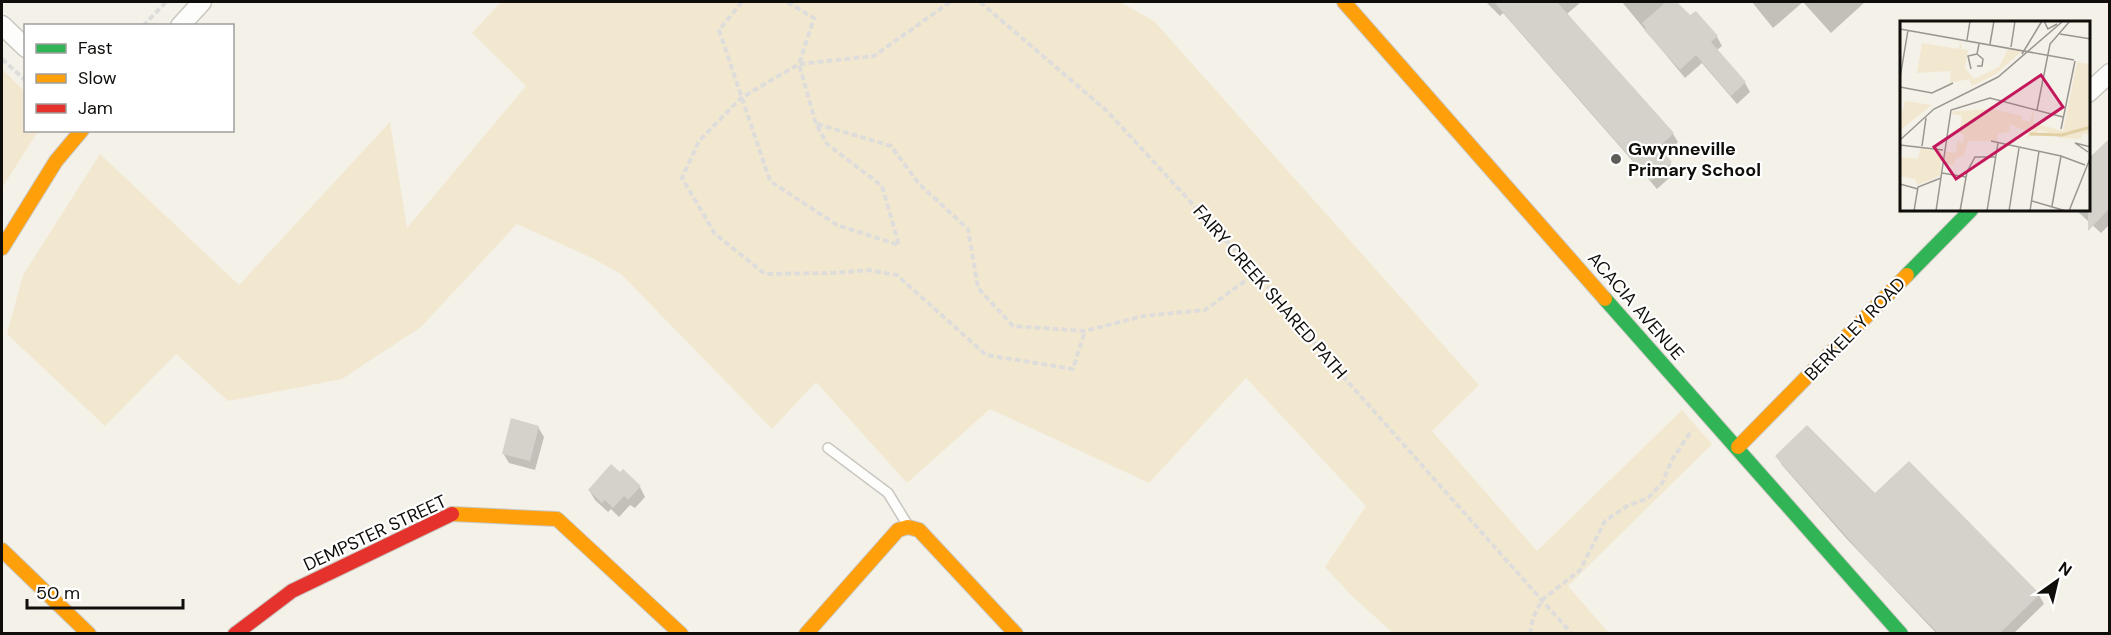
<svg xmlns="http://www.w3.org/2000/svg" width="2111" height="635" viewBox="0 0 2111 635" font-family="'DM Sans',sans-serif">
<style>
.green{fill:#f2e8d0}
.shadow{fill:#0003}
.building{fill:#d5d2cc}
.lines{fill:none;stroke-linecap:round;stroke-linejoin:round}
.lane-casing{stroke:#cac7c1;stroke-width:12}
.street-casing{stroke:#cac7c1;stroke-width:21}
.fast-casing{stroke:#cac7c1;stroke-width:16}
.slow-casing{stroke:#cac7c1;stroke-width:16}
.jam-casing{stroke:#cac7c1;stroke-width:16}
.path{stroke:#dfdddb;stroke-width:4;stroke-dasharray:6 3;stroke-linecap:butt}
.lane{stroke:#fdfdfc;stroke-width:9}
.street{stroke:#fdfdfc;stroke-width:18}
.fast{stroke:#30b455;stroke-width:14}
.slow{stroke:#ff9f0a;stroke-width:14}
.jam{stroke:#e5322d;stroke-width:14}
.poi-dot{fill:#605d58;stroke:#fff;stroke-width:2}
.labels{text-anchor:middle;dominant-baseline:central;stroke-width:4.5;stroke-linejoin:round;paint-order:stroke}
.poi-label{font-size:18px;font-weight:bold;fill:#100e0a;stroke:#fff;text-anchor:start}
.street-label{font-size:18px;fill:#100e0a;stroke:#fff}
.inset-river{fill:none;stroke:#e2d0a5;stroke-width:3}
.inset-road{fill:none;stroke:#999690;stroke-width:1.5}
.view{fill:#c2185b;fill-opacity:0.15;stroke:#c2185b;stroke-width:3}
.inset-edge{fill:none;stroke:#100e0a;stroke-width:3}
</style>
<rect width="100%" height="100%" fill="#f4f1e9"/>
<g class="green">
<polygon points="501,2 1120,2 1154,21 1479,385 1432,431 1537,551 1682,410 1712,444 1568,586 1609,633 1393,633 1352,596 1325,567 1366,506 1246,378 1149,483 990,409 907,483 816,382 772,429 621,274 592,258 517,224 421,327 342,379 228,401 176,354 105,426 7,334 23,275 100,154 239,285 390,122 407,228 526,86 472,33"/>
<polygon points="2,69 25,92 26,130 38,131 2,188"/>
</g>
<g class="shadow">
<polygon points="1486,2 1581,2 1567,14 1673,134 1678,142 1665,156 1676,172 1657,189 1503,13 1500,16"/>
<polygon points="1622,2 1676,2 1690,18 1717,37 1722,46 1717,50 1745,83 1750,92 1737,104 1702,63 1685,78"/>
<polygon points="1752,2 1865,2 1831,33 1803,2 1773,28"/>
<polygon points="2107,144 2110,146 2110,224 2101,233 2076,210 2088,210"/>
<polygon points="538,427 544,437 535,470 509,463 503,453"/>
<polygon points="1777,456 1875,495 1909,463 2039,595 2044,604 2013,634 1937,634 1845,537 1782,465"/>
<polygon points="640,487 645,497 635,508 630,505 619,517 611,509 608,512 595,500 589,490"/>
</g>
<g class="building">
<polygon points="1494,2 1557,2 1674,133 1659,147 1672,162 1651,181"/>
<polygon points="1666,2 1677,2 1690,15 1696,11 1718,36 1711,42 1746,82 1731,96 1696,55 1680,70 1644,30 1646,28 1642,23"/>
<polygon points="2109,139 2109,209 2088,231 2088,159"/>
<polygon points="511,418 539,426 530,461 502,454"/>
<polygon points="1807,425 1875,493 1909,461 2040,594 2000,633 1938,633 1870,563 1775,456"/>
<polygon points="611,464 620,472 623,469 641,486 628,500 624,496 613,508 605,500 602,503 588,490"/>
</g>
<g class="lines">
<g class="lane-casing">
<polyline id="lane" points="828,448 888,493 907,524"/>
</g>
<g class="street-casing">
<g id="street">
<polyline points="2,25 26,48"/>
<polyline points="180,26 202,2"/>
<polyline points="2088,93 2110,73"/>
</g>
</g>
<g class="fast-casing">
<g id="fast">
<polyline points="1907,275 1971,210"/>
<polyline points="1605,299 1901,634"/>
</g>
</g>
<g class="slow-casing">
<g id="slow">
<polyline points="1344,2 1605,299"/>
<polyline points="2,248 56,161 82,130"/>
<polyline points="1738,447 1907,275"/>
<polyline points="452,514 557,519 681,634"/>
<polyline points="2,550 89,634"/>
<polyline points="806,634 898,530 908,527 919,530 1016,634"/>
</g>
</g>
<g class="jam-casing">
<polyline id="jam" points="235,634 292,591 452,514"/>
</g>
<g class="path">
<polyline points="742,2 719,30 770,181 837,225 899,245 882,186 827,144 816,124 799,64 814,18 787,2"/>
<polyline points="950,2 874,56 799,64 741,98 699,141 682,178 715,234 765,274 833,273 868,270 897,275 986,355 1073,369 1085,331"/>
<polyline points="980,2 1107,111 1256,273 1340,373 1572,634"/>
<polyline points="143,26 166,2"/>
<polyline points="2,59 26,81"/>
<polyline points="817,124 891,146 919,184 968,229 978,288 1013,326 1085,331 1143,316 1205,310 1256,273"/>
<polyline points="1530,634 1533,618 1542,600 1580,570 1605,521 1627,506 1648,498 1662,483 1672,460 1692,430"/>
</g>
<use href="#lane" class="lane"/>
<use href="#street" class="street"/>
<use href="#fast" class="fast"/>
<use href="#slow" class="slow"/>
<use href="#jam" class="jam"/>
</g>
<circle class="poi-dot" cx="1616" cy="159" r="6"/>
<g class="labels">
<g class="poi-label">
<text x="1628" y="149">Gwynneville<tspan x="1628" dy="21">Primary School</tspan></text>
</g>
<g class="street-label">
<text transform="translate(1270 292) rotate(49)">FAIRY CREEK SHARED PATH</text>
<text transform="translate(1636 306) rotate(49)">ACACIA AVENUE</text>
<text transform="translate(1855 329) rotate(-46)">BERKELEY ROAD</text>
<text transform="translate(375 533) rotate(-25)">DEMPSTER STREET</text>
</g>
</g>
<g transform="translate(1900 21)">
<rect width="190" height="190" fill="#f4f1e9"/>
<path d="M60 20 62 28 68 29 65 47 74 58 99 46 108 28 122 30 96 53 72 65 69 58 50 62 51 50 17 52 22 22 59 28ZM177 41 190 43V114L183 113 181 118 161 117 140 109 128 117 127 126 128 111 110 103 109 111 98 113 97 120H68L64 134 55 138 54 144 46 143 44 130 56 132 58 119 63 123 64 113 59 112 62 95 51 93 54 90 93 88 122 95V99L130 101 133 89 134 102 163 110ZM5 80 32 84 0 109V99ZM20 127 41 130V146L40 155 17 164 15 158 0 155V136L18 138Z" fill="#f2e8d0"/>
<path class="inset-river" d="M130 113 162 114 191 106"/>
<path class="inset-road" d="M144 0 148 8 157 3M0 8 174 39M160 13 191 18M67 19 70 0M90 23 94 0M111 26 115 0M122 33 142 0M77 45H82L83 38 77 33 79 23M71 48 68 35 77 33M0 57 8 9M0 66 32 72 53 62M137 89 150 23 170 0M161 108 175 40M0 119 34 88 98 56 163 0M91 120 161 135 185 144M0 124 43 129M22 125 26 97M188 131 175 122 191 126M42 152 66 156M0 163 18 168M132 180 166 190M152 185 161 135M14 190 18 166 41 157M36 190 51 89 90 77 163 96M60 190 67 151 75 136H96M87 190 98 122M109 190 119 127M130 190 139 130M169 190 191 135"/>
<path class="view" d="M141 54 163 86 56 158 34 126Z"/>
<rect width="190" height="190" class="inset-edge"/>
</g>
<rect width="2111" height="635" fill="none" stroke="#100e0a" stroke-width="6"/>
<rect x="24" y="24" width="210" height="108" fill="#ffffff" stroke="#9f9f9d" stroke-width="1.5"/>
<rect x="36" y="44" width="30" height="9" fill="#30b455" stroke="#9f9f9d" stroke-width="1.5"/>
<text x="78" y="54" font-size="18" fill="#100e0a">Fast</text>
<rect x="36" y="74" width="30" height="9" fill="#ff9f0a" stroke="#9f9f9d" stroke-width="1.5"/>
<text x="78" y="84" font-size="18" fill="#100e0a">Slow</text>
<rect x="36" y="104" width="30" height="9" fill="#e5322d" stroke="#9f9f9d" stroke-width="1.5"/>
<text x="78" y="114" font-size="18" fill="#100e0a">Jam</text>
<g transform="translate(2057 581) rotate(34)" stroke="#ffffff" stroke-width="4.5" paint-order="stroke">
<path d="M0-4.5L10 22L0 15L-10 22Z" fill="#100e0a"/>
<text y="-9" font-size="16" font-weight="bold" text-anchor="middle" fill="#100e0a">N</text>
</g>
<path d="M27 599v9h156v-9" fill="none" stroke="#100e0a" stroke-width="3"/>
<text x="36" y="599" font-size="18" fill="#100e0a" stroke="#ffffff" stroke-width="4.5" paint-order="stroke">50 m</text>
</svg>
